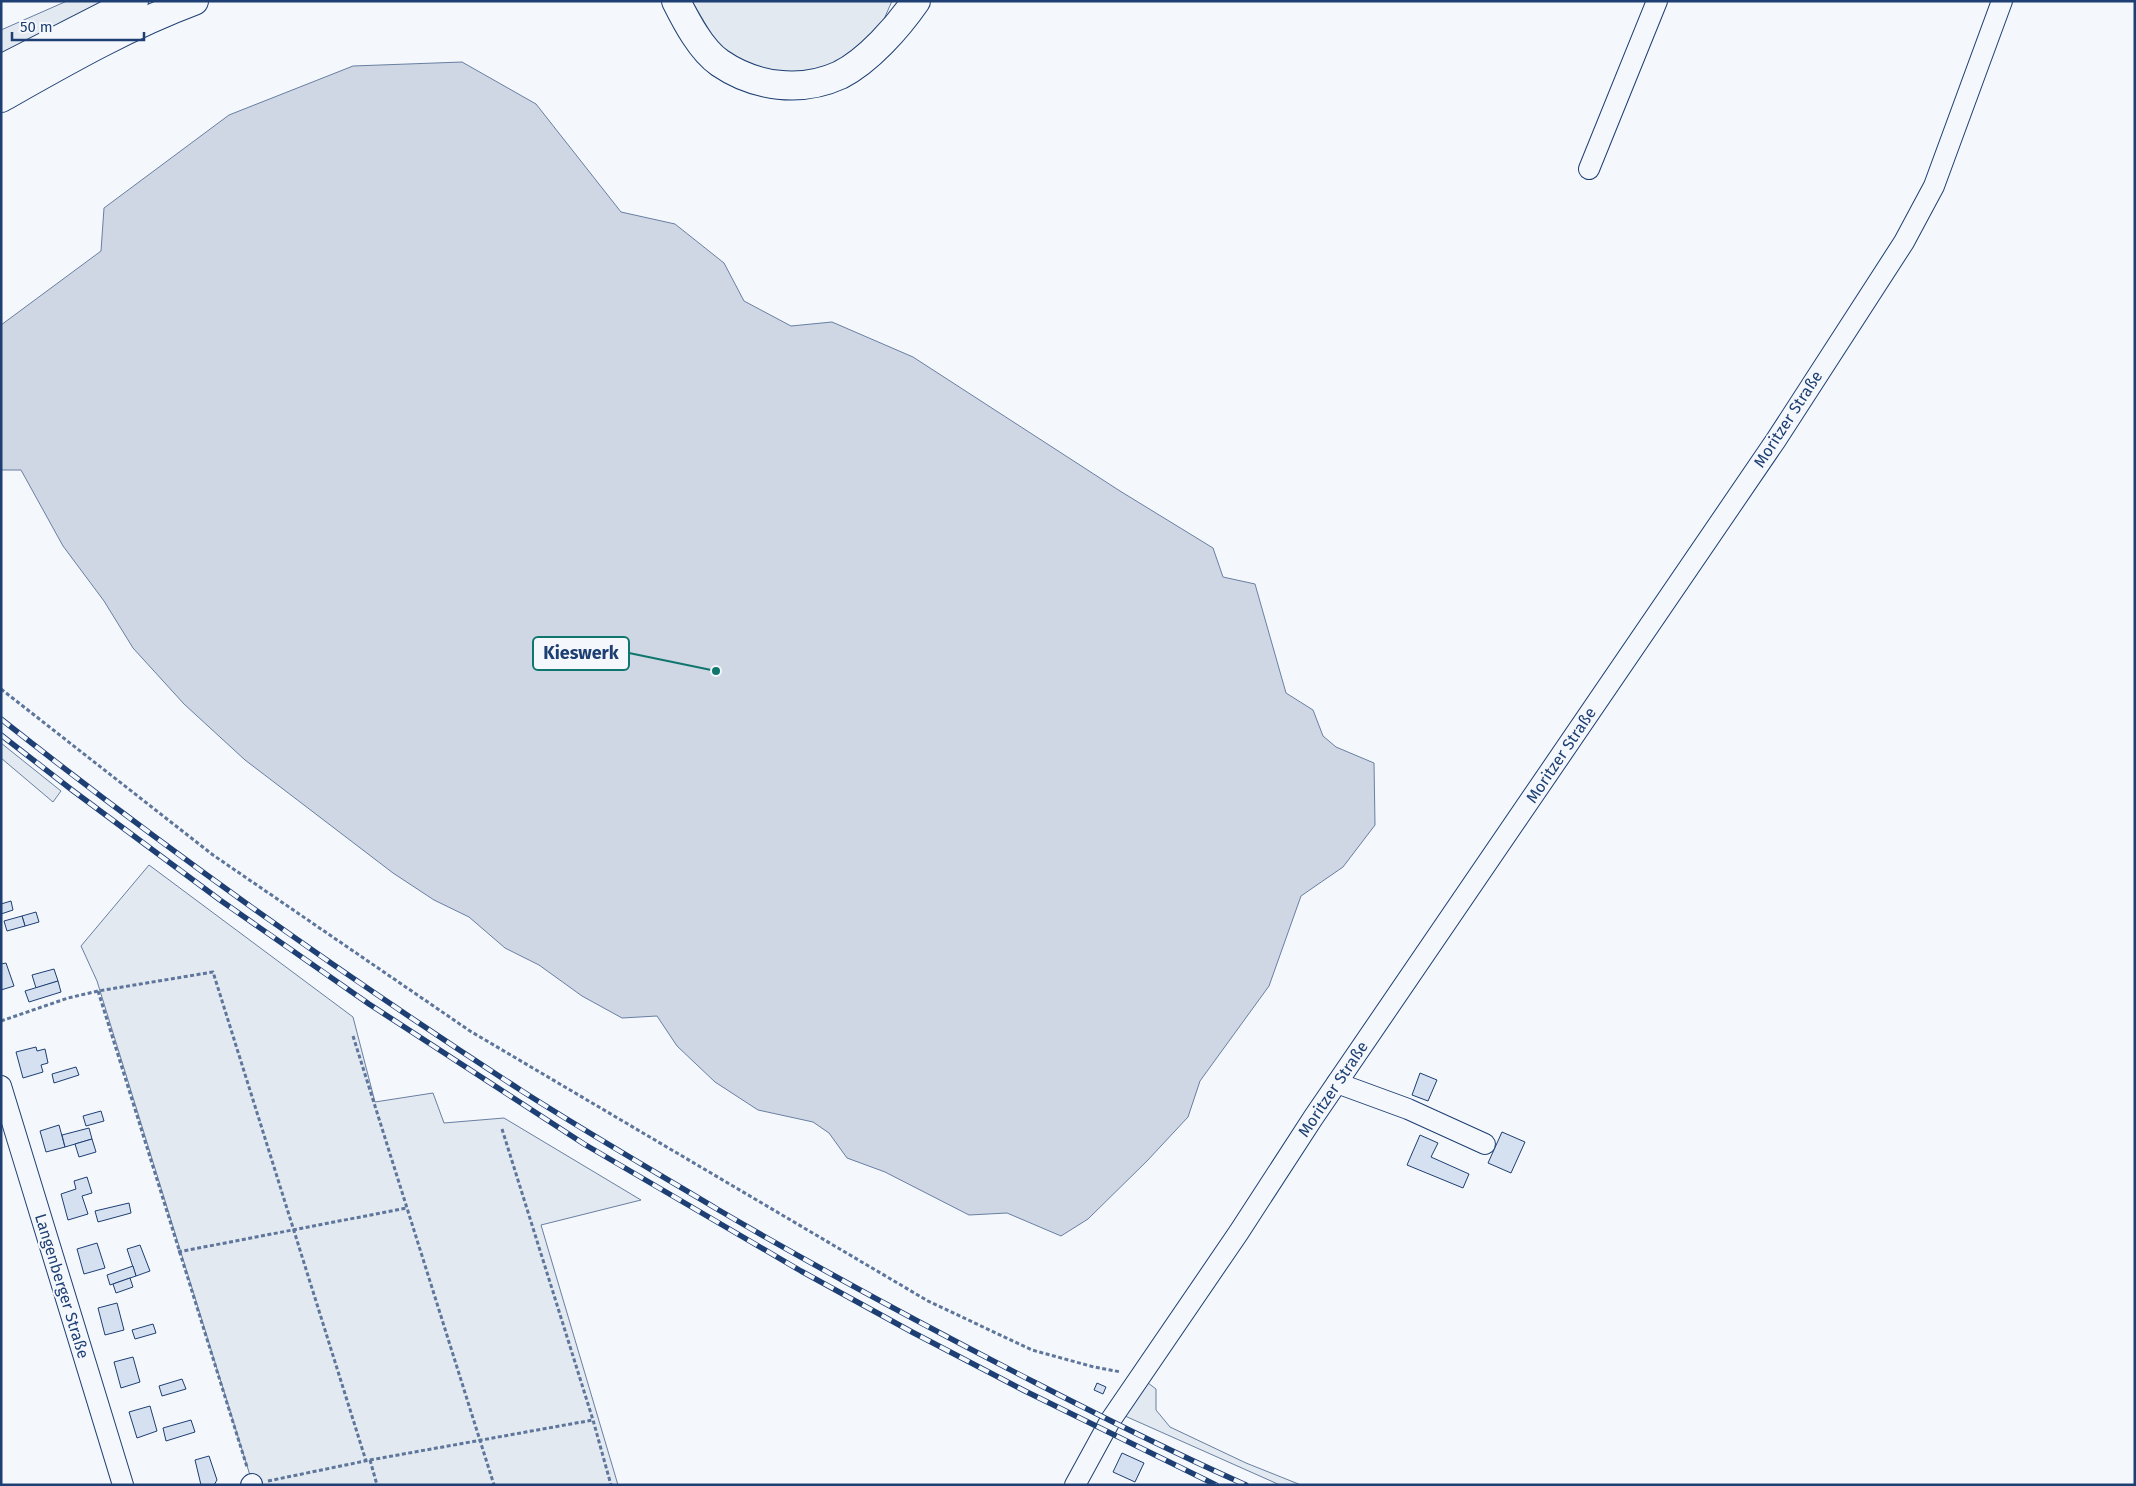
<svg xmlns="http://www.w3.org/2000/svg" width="2136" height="1486" viewBox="0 0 2136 1486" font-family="'Fira Sans',sans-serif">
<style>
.green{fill:#e3e9f0;stroke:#687fa3}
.water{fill:#cfd7e4;stroke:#687fa3}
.building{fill:#d5e0f0;stroke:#1d3f73}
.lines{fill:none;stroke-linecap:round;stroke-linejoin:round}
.minor-casing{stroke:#1d3f73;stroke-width:22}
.highway-casing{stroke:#1d3f73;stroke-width:30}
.path{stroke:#5e769c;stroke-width:3;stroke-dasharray:4 2.5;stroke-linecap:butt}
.minor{stroke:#f4f7fb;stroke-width:20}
.highway{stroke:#f4f7fb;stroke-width:28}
.rail-casing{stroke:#1d3f73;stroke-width:5.5}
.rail{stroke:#f4f7fb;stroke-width:4;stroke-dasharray:11;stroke-linecap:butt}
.labels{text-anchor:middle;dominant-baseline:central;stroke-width:4;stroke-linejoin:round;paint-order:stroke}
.street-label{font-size:16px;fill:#1d3f73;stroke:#f4f7fb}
.leader{fill:none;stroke:#0f766e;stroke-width:2}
.callout-dot{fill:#0f766e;stroke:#f4f7fb;stroke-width:2}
.callout{fill:#f4f7fb;stroke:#0f766e;stroke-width:2}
.callout-label{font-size:18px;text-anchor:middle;font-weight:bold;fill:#1d3f73}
</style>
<rect width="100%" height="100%" fill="#f4f7fb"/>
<g class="green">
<polygon points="67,1 110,1 1,57 1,30"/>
<polygon points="692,1 892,1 881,26 839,62 807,72 787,74 754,67 728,53 715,40"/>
<polygon points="1,743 61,791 53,802 1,758"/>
<polygon points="149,865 353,1017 375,1102 433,1093 444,1123 504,1118 641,1200 541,1225 618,1485 253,1485 97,981 81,946"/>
<polygon points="1148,1383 1156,1389 1156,1410 1170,1427 1246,1463 1301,1485 1280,1485 1125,1416"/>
</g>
<polygon class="water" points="462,62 536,104 621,212 675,224 724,263 744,301 791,326 832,322 913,357 1120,491 1213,548 1223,577 1255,584 1286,693 1313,710 1323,736 1336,747 1374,763 1375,825 1343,867 1301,896 1269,986 1200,1081 1188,1117 1147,1161 1088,1219 1061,1236 1007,1213 969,1215 885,1172 847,1158 829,1133 813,1122 758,1110 715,1082 677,1046 657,1016 622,1018 582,996 539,965 505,948 469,917 434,900 393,873 245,760 184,704 133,648 104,601 63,546 21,470 1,470 1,325 101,251 104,208 229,115 353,66"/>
<g class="building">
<polygon points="11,901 13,910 1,914 1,904"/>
<polygon points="36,912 39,922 25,926 22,916"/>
<polygon points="22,916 25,926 7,931 4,921"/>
<polygon points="6,963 14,986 1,990 1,964"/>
<polygon points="54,969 58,981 36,988 32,975"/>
<polygon points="58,981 61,992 29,1002 25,991"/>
<polygon points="36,1047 37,1051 45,1049 48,1063 41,1065 43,1072 23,1078 16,1052"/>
<polygon points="76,1067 79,1075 54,1083 52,1074"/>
<polygon points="1420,1073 1437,1080 1428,1101 1412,1095"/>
<polygon points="101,1111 104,1121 86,1126 83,1116"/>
<polygon points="59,1125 65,1147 46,1152 40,1131"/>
<polygon points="89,1128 92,1139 65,1147 62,1135"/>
<polygon points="1502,1132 1525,1142 1511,1173 1488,1163"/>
<polygon points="1420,1135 1438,1143 1431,1157 1469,1174 1463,1188 1407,1165"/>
<polygon points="92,1139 96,1152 79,1157 75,1144"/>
<polygon points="87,1177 92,1193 82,1196 88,1214 68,1220 61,1194 76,1189 74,1181"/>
<polygon points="129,1203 131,1213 98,1222 95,1211"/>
<polygon points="97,1243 105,1268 84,1274 77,1249"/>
<polygon points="140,1245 150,1271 136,1276 127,1249"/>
<polygon points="133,1266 136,1276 110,1285 107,1275"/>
<polygon points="130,1278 133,1287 116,1293 113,1284"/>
<polygon points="117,1303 124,1330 105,1335 98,1308"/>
<polygon points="153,1324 156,1333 135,1339 132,1330"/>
<polygon points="133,1357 140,1382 121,1388 114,1362"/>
<polygon points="182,1379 186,1389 162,1396 159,1386"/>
<polygon points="1097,1383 1106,1387 1103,1394 1094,1390"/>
<polygon points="150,1406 157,1431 137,1438 129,1412"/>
<polygon points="191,1420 195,1432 166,1441 163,1428"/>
<polygon points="1122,1453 1144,1463 1135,1482 1113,1472"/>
<polygon points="209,1456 217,1480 214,1485 201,1485 195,1460"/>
</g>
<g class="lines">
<g class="minor-casing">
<g id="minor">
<polyline points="1589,169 1657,1"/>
<polyline points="1337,1083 1408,1109 1485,1144"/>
<polyline points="1,1086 123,1485"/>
<polyline points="251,1485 252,1484"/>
<polyline points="1075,1485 1110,1421 1239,1232 1313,1118 1776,440 1904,242 1934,186 2002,1"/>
</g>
</g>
<g class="highway-casing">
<g id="highway">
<path d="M676 1C686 21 701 50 720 63 755 87 801 93 840 75 868 61 898 27 916 1"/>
<polyline points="1,69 134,1"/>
<path d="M1 98C63 63 127 26 194 1"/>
</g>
</g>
<g class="path">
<polyline points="1,689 213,855 470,1031 928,1301 1032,1350 1094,1367 1121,1372"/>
<polyline points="98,991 247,1467"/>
<polyline points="1,1021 68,998 98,991 213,972 366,1461"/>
<polyline points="353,1036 494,1485"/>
<polyline points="502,1129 593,1420 611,1485"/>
<polyline points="178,1252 407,1208"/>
<polyline points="370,1460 377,1485"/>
<polyline points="268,1481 370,1460 593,1420"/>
</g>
<use href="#minor" class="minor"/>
<use href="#highway" class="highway"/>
<g class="rail-casing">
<g id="rail">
<path d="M1 719C168 851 343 975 522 1091 586 1132 652 1170 717 1209 821 1270 927 1327 1034 1382 1104 1418 1174 1453 1246 1485"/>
<polyline points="1,735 72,790 220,900 369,1004 584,1144 801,1271 912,1332 1025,1391 1216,1485"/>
</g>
</g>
<use href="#rail" class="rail"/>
</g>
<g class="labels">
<g class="street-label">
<text transform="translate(1788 419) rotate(-57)">Moritzer Straße</text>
<text transform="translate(1561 755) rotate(-56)">Moritzer Straße</text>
<text transform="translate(1333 1089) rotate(-56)">Moritzer Straße</text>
<text transform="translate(62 1286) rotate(73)">Langenberger Straße</text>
</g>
</g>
<path class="leader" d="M716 671L629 653"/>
<circle class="callout-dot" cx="716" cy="671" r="5"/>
<rect class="callout" x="533" y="637" width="96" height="33" rx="5"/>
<g class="callout-label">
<text x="581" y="659">Kieswerk</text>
</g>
<rect width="2136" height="1486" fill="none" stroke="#1d3f73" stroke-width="5"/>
<path d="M12 32v8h132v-8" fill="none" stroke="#1d3f73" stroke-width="2.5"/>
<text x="20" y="32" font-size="15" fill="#1d3f73" stroke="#f4f7fb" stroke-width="4" paint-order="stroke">50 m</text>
</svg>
